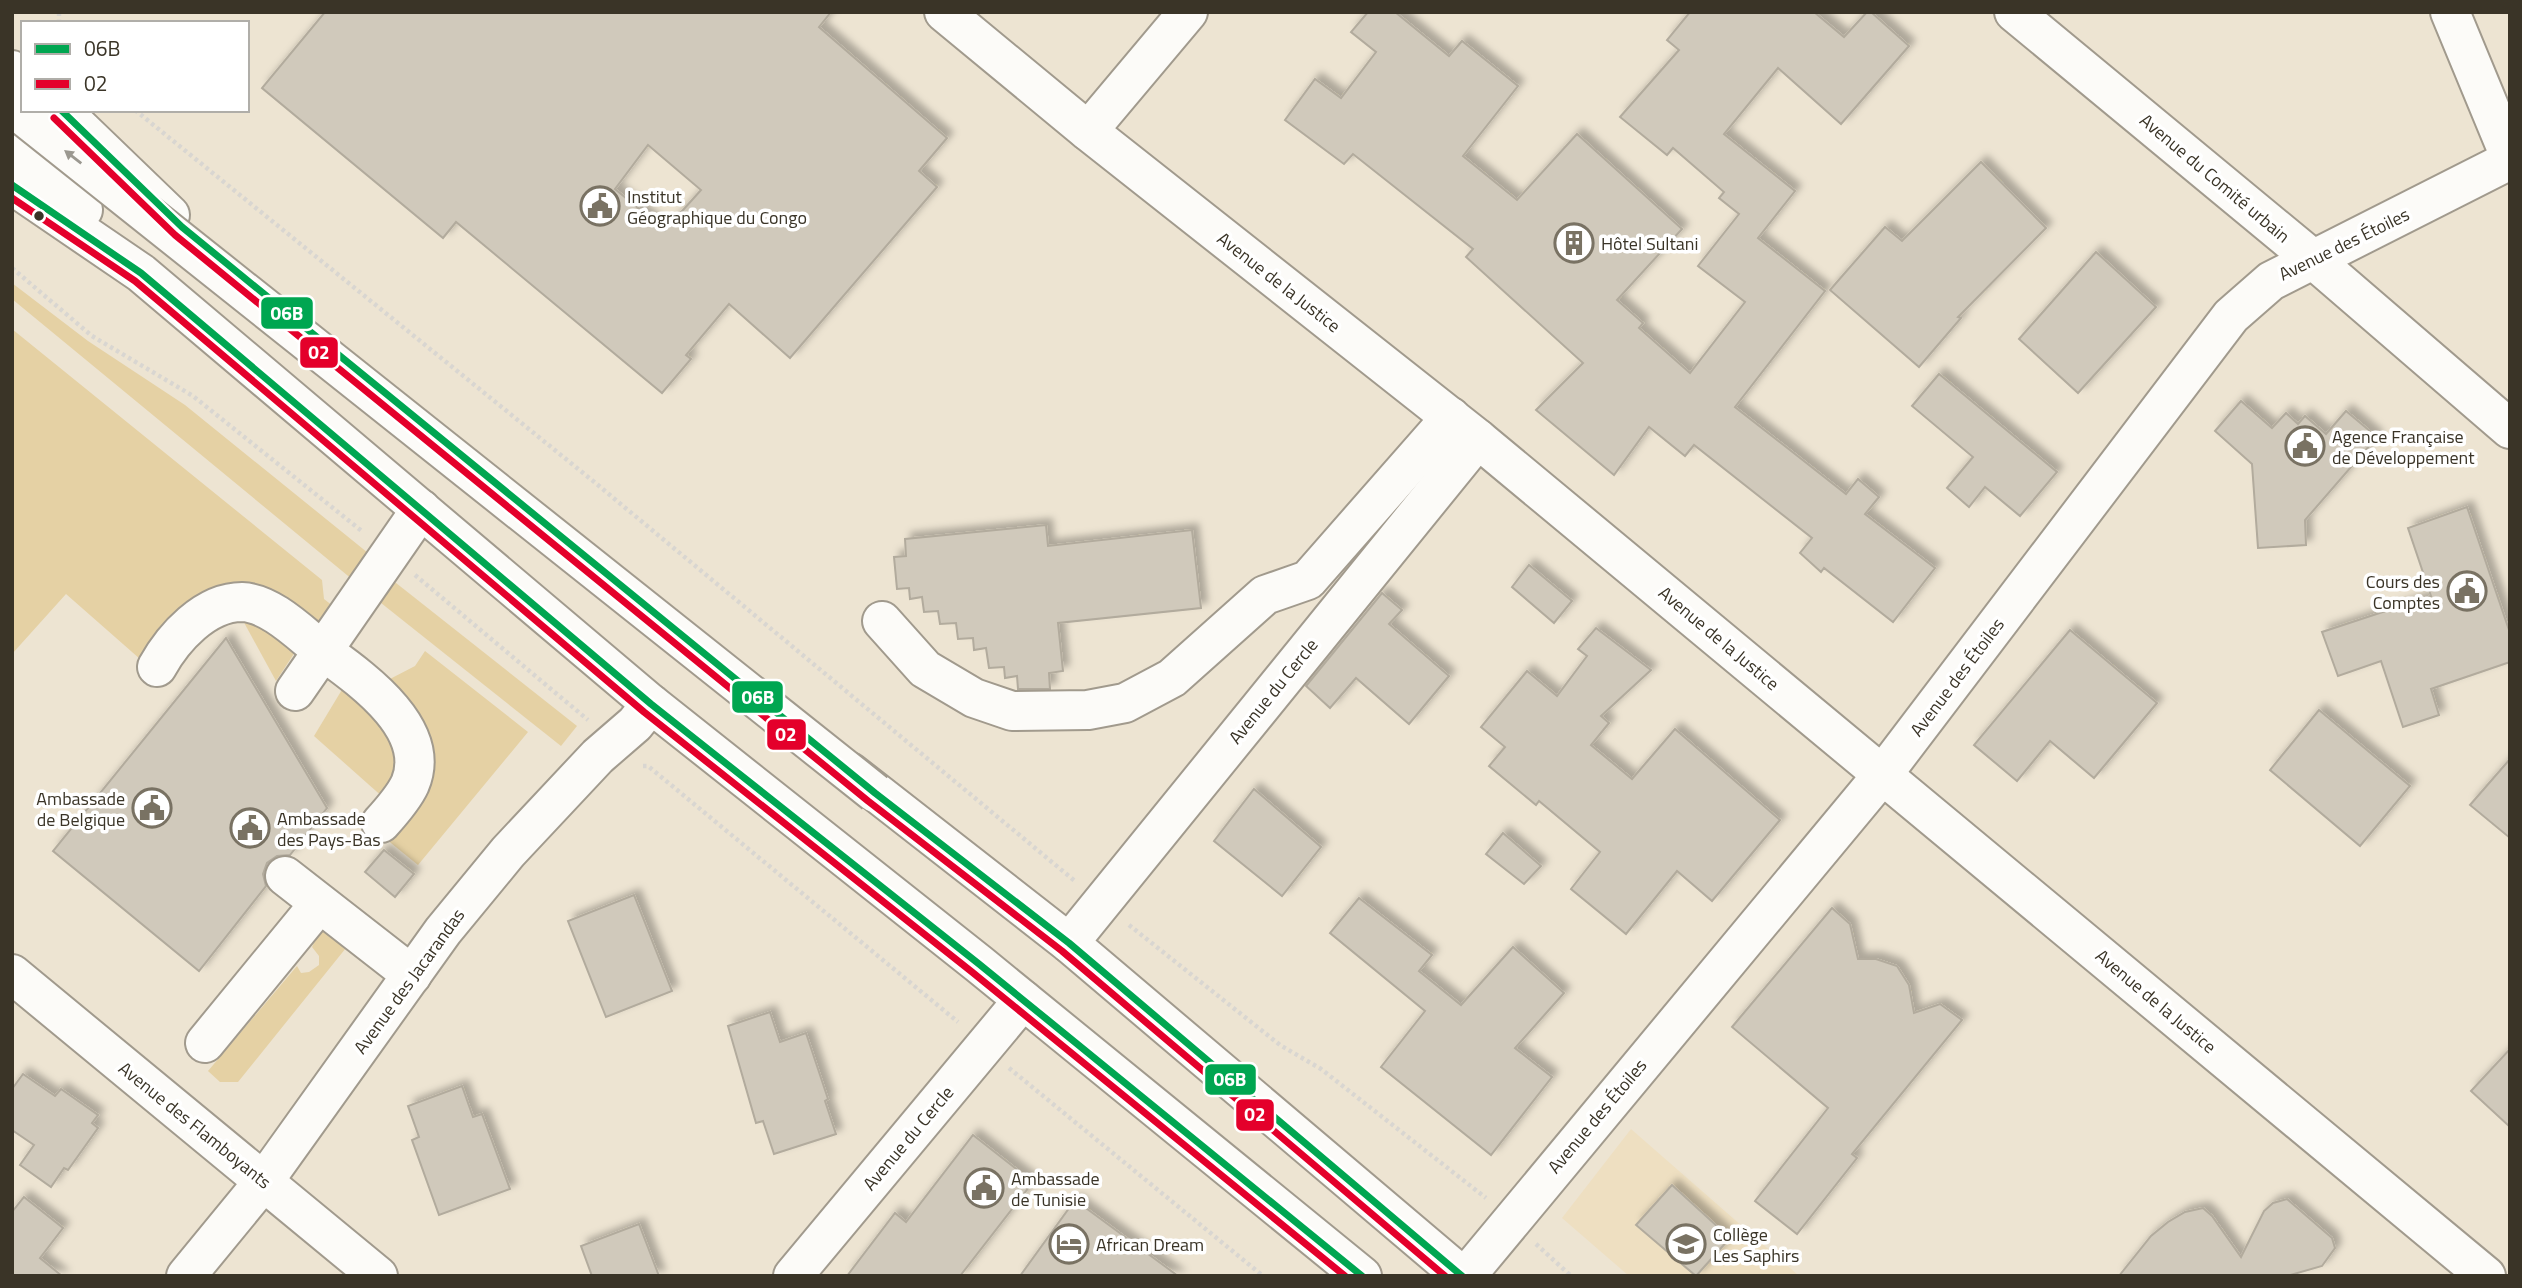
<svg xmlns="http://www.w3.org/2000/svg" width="2522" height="1288" viewBox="0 0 2522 1288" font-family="'Titillium Web',sans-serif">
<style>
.built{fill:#eedfc1}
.green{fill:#e5d1a4}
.building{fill:#d0c9bb;stroke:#b2ab9d;stroke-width:2;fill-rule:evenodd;filter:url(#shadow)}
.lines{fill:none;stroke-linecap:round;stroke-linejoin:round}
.minor-casing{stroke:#a19a8d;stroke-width:42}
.major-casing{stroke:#a19a8d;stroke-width:42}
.path{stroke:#d9d6d1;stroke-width:4.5;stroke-dasharray:3.5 3.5;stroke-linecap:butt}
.minor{stroke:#fcfbf8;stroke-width:38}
.major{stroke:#fcfbf8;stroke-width:38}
.major-bridge-casing{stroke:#a19a8d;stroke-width:42;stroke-linecap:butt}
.major-bridge{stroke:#fcfbf8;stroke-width:38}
.bus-1-casing{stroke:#fff;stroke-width:12}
.bus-2-casing{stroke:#fff;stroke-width:12}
.bus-1{stroke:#00a651;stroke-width:7}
.bus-2{stroke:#e4002b;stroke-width:7}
.oneway{fill:#9b9890}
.bus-dot{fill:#3a3427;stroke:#fff;stroke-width:2.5}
.labels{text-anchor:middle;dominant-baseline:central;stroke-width:7;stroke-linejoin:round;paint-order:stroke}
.street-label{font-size:18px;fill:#3a3427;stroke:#fff}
.poi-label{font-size:18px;fill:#3a3427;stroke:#fff;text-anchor:start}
.line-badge{stroke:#fff;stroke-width:2.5}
.badge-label{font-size:19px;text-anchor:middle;font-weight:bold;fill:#fff}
</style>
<defs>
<filter id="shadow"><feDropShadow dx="6" dy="-6" stdDeviation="3.5" flood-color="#0004"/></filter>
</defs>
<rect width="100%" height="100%" fill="#ede4d2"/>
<polygon class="built" points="1631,1129 1798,1275 1629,1276 1562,1218"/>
<g class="green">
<polygon points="12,283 88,341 185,405 373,557 353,580 12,299"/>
<polygon points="12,329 322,580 324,599 333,606 310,631 259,592 158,637 140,659 66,594 12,654"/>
<polygon points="391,579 577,726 561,746 376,599"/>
<polygon points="241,617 263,622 297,649 276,681"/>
<polygon points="425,651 528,732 418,865 386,839 414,804 388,680 415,666"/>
<polygon points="343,688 404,746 385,799 314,736"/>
<polygon points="321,928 350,943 238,1082 220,1082 208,1071 297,966 301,973 309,972 319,965 319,956 312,947"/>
</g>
<g class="building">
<path d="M325 12H831L819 27 947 138 919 171 937 187 790 358 729 304 686 355 691 359 662 393 456 222 443 238 262 88ZM648 145 701 190 665 230 615 189Z"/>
<polygon points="1368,12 1395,12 1449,56 1462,41 1518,86 1463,156 1517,200 1577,134 1682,229 1617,300 1643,323 1639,328 1690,373 1745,302 1698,266 1739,214 1719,198 1724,192 1673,148 1667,155 1620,117 1679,50 1667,40 1690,12 1814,12 1844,37 1867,12 1871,12 1909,46 1841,124 1778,68 1724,134 1795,191 1758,238 1825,291 1735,407 1846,494 1858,479 1879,497 1865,514 1935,568 1893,622 1824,568 1821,572 1800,553 1812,538 1694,445 1685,456 1649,427 1614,475 1536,410 1583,363 1466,257 1473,249 1353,154 1344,164 1285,120 1315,79 1341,98 1376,52 1351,32"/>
<polygon points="1981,162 2046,228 1958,317 1961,318 1919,367 1830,290 1885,227 1902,241"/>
<polygon points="2096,252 2156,307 2078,393 2019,339"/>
<polygon points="1939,374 2057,472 2020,516 1985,487 1969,507 1947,488 1973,457 1912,406"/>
<polygon points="2241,401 2272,428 2286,413 2298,424 2305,416 2326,434 2346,411 2377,437 2305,520 2306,545 2258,548 2252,464 2215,431"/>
<polygon points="2467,507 2510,633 2510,662 2431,689 2439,715 2403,727 2381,661 2338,676 2322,632 2431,596 2408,528"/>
<polygon points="1046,525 1048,546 1192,530 1201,608 1058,623 1063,671 1049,673 1050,689 1018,689 1017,676 1005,678 1004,667 989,668 986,648 974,650 973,638 958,639 956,623 940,624 938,611 924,612 922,597 910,599 909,588 897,589 894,557 906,556 905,539"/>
<polygon points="1529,565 1572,601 1554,623 1512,587"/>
<polygon points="1382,593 1402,610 1389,624 1449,676 1409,724 1356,678 1330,708 1306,686"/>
<polygon points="1596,628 1651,670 1601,716 1609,723 1591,745 1632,779 1675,729 1780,820 1712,901 1677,871 1626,934 1571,889 1600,852 1539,801 1536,805 1489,766 1505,747 1481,727 1527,671 1557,696 1587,656 1578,649"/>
<polygon points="2070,630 2157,703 2094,778 2050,741 2017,781 1974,745"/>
<polygon points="226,638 327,808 290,855 277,856 267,863 263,874 266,886 199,971 53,851"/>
<polygon points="2319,710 2410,786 2360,846 2270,770"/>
<polygon points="2510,759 2510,838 2470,805"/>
<polygon points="1254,789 1321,847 1282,896 1214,841"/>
<polygon points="1503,833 1541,866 1524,884 1486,854"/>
<polygon points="384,850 414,874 395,897 365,872"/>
<polygon points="634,895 672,991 606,1017 568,921"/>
<polygon points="1359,898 1432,955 1419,971 1461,1005 1513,947 1564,993 1515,1048 1552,1077 1491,1155 1381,1067 1425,1011 1330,933"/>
<polygon points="1832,908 1850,924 1858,959 1876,959 1897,966 1909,985 1914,1013 1940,1004 1962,1020 1852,1154 1857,1158 1797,1234 1755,1201 1828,1108 1732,1027"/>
<polygon points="770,1012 780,1042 806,1033 828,1099 825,1101 836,1134 774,1154 763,1121 756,1123 728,1026"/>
<polygon points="2510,1049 2510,1127 2471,1091"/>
<polygon points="23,1074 55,1096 61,1089 98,1115 92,1123 98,1128 68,1170 64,1168 51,1187 20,1165 34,1145 12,1130 12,1089"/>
<polygon points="462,1086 473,1117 482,1114 510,1189 439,1215 412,1140 419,1137 408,1106"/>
<polygon points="973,1135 1033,1182 960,1276 847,1276 895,1213 906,1222"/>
<polygon points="1672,1185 1730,1238 1696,1276 1636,1225"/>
<polygon points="24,1197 63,1228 40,1258 62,1276 12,1276 12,1212"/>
<polygon points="2287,1199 2332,1238 2335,1248 2322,1266 2287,1276 2119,1276 2151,1236 2168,1222 2185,1212 2203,1208 2212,1216 2241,1257 2264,1211 2273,1203"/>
<polygon points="1075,1200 1178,1276 1020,1276"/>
<polygon points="639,1224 659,1276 592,1276 581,1246"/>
</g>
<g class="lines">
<g class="minor-casing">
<g id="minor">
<polyline points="2014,12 2315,261 2510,429"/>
<polyline points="2450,12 2510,157"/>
<polyline points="1088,131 1188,12"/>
<polyline points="882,621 925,669 974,698 1012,711 1088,710 1125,703 1172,678 1265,595 1308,580 1451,417"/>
<path d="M157 667C173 638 205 602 242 602 270 603 299 632 319 648 357 676 434 727 410 784 404 797 391 812 381 823"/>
<polyline points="295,691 421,509"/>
<polyline points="285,876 412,975"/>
<polyline points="1069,943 1478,439"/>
<polyline points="12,974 378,1276"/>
<polyline points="205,1043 319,904"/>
<polyline points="186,1276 264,1181 443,931 508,852 598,756 635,724 651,704"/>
<polyline points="793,1276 1023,1000"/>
<polyline points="1466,1276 1883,774 2231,316 2271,281 2510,160"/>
</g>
</g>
<g class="major-casing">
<g id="major">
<polyline points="944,12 1088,131 1478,439 2486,1276"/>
<polyline points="12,70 23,79"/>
<polyline points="61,110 170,215"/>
<polyline points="12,150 83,210"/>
<polyline points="12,185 141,273 651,704 979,964 1362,1276"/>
<polyline points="850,772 1069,943 1462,1276"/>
</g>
</g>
<g class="path">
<polyline points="59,23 59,12"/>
<polyline points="135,110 593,481 1076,882"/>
<polyline points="12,268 92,336 193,396 363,532"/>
<polyline points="415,575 588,720"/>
<polyline points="643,766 648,766 958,1022"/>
<polyline points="1129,925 1280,1045 1321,1069 1486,1198"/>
<polyline points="1009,1068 1263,1276"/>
<polyline points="1536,1244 1571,1276"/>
</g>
<use href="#minor" class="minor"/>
<use href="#major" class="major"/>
<g class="major-bridge-casing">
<polyline id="major-bridge" points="12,107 875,793"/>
</g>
<use href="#major-bridge" class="major-bridge"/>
<g class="bus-1-casing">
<g id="bus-1">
<polyline points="61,110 182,227 875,793 1069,943 1462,1276"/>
<polyline points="12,185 141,273 651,704 979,964 1362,1276"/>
</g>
</g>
<g class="bus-2-casing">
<g id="bus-2">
<polyline points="54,118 175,235 868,801 1062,951 1445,1276"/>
<polyline points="12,198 135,281 644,712 972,972 1345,1276"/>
</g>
</g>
<use href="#bus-1" class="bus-1"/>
<use href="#bus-2" class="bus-2"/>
</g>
<defs><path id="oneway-solid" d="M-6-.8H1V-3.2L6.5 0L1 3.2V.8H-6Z" transform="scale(1.75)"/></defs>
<use class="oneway" href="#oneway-solid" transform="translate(73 157) rotate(-142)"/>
<defs>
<g id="civic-ring" transform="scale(2.0125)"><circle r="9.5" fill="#fff" stroke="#797263" stroke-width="1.5"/><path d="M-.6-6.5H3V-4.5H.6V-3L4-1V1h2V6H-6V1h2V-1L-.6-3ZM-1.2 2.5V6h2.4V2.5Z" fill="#797263"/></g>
<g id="building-ring" transform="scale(2.0125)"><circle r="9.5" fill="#fff" stroke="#797263" stroke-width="1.5"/><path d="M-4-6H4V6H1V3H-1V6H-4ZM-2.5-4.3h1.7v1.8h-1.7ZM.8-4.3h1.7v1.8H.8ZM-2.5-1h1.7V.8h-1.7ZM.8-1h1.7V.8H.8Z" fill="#797263"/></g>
<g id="hotel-ring" transform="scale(2.0125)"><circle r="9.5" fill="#fff" stroke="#797263" stroke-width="1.5"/><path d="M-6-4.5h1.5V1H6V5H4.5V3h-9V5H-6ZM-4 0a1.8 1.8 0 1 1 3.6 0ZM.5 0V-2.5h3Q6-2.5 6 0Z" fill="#797263"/></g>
<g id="school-ring" transform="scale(2.0125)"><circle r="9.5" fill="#fff" stroke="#797263" stroke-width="1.5"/><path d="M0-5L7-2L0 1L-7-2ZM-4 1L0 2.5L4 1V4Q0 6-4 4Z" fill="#797263"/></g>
</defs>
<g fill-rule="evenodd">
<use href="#civic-ring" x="600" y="206"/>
<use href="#building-ring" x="1574" y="243"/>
<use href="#civic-ring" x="2305" y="446"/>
<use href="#civic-ring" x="2467" y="591"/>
<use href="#civic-ring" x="152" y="808"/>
<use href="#civic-ring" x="250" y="828"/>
<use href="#civic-ring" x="984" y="1188"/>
<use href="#hotel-ring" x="1069" y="1244"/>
<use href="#school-ring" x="1686" y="1244"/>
</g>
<circle class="bus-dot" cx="39" cy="216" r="6"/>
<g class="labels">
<g class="street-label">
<text transform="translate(2215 178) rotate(40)">Avenue du Comité urbain</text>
<text transform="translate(2344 244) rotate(-26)">Avenue des Étoiles</text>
<text transform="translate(1279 282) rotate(38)">Avenue de la Justice</text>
<text transform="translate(1719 638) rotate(40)">Avenue de la Justice</text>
<text transform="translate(1957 677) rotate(-53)">Avenue des Étoiles</text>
<text transform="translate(1273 691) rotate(-51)">Avenue du Cercle</text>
<text transform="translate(409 981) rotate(-54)">Avenue des Jacarandas</text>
<text transform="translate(2156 1001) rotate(40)">Avenue de la Justice</text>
<text transform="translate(1597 1116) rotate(-50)">Avenue des Étoiles</text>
<text transform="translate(195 1125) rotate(39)">Avenue des Flamboyants</text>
<text transform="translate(908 1138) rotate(-50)">Avenue du Cercle</text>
</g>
<g class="poi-label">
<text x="627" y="196">Institut<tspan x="627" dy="21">Géographique du Congo</tspan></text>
<text x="1601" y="243">Hôtel Sultani</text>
<text x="2332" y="436">Agence Française<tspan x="2332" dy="21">de Développement</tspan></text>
<text x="2440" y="581" text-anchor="end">Cours des<tspan x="2440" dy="21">Comptes</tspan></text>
<text x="125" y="798" text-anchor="end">Ambassade<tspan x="125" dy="21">de Belgique</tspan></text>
<text x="277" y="818">Ambassade<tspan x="277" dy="21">des Pays-Bas</tspan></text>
<text x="1011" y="1178">Ambassade<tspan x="1011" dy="21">de Tunisie</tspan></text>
<text x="1713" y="1234">Collège<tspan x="1713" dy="21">Les Saphirs</tspan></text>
<text x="1096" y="1244">African Dream</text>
</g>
</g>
<g class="line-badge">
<rect x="260" y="296" width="54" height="34" rx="7" fill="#00a651"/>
<rect x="299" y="336" width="40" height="33" rx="7" fill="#e4002b"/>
<rect x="731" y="680" width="53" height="34" rx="7" fill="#00a651"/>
<rect x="766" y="718" width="41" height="33" rx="7" fill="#e4002b"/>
<rect x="1204" y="1063" width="53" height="33" rx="7" fill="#00a651"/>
<rect x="1235" y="1098" width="40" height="34" rx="7" fill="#e4002b"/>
</g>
<g class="badge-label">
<text x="287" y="320">06B</text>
<text x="319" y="359">02</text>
<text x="758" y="704">06B</text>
<text x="786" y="741">02</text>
<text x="1230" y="1086">06B</text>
<text x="1255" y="1121">02</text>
</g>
<rect width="2522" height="1288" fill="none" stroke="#3a3427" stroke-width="28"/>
<rect x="21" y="21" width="228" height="91" fill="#ffffff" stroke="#b0aea9" stroke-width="2"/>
<rect x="35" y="44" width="35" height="10" fill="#00a651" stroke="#b0aea9" stroke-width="2"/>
<text x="84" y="56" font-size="21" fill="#3a3427">06B</text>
<rect x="35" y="79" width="35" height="10" fill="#e4002b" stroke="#b0aea9" stroke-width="2"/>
<text x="84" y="91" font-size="21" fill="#3a3427">02</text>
</svg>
